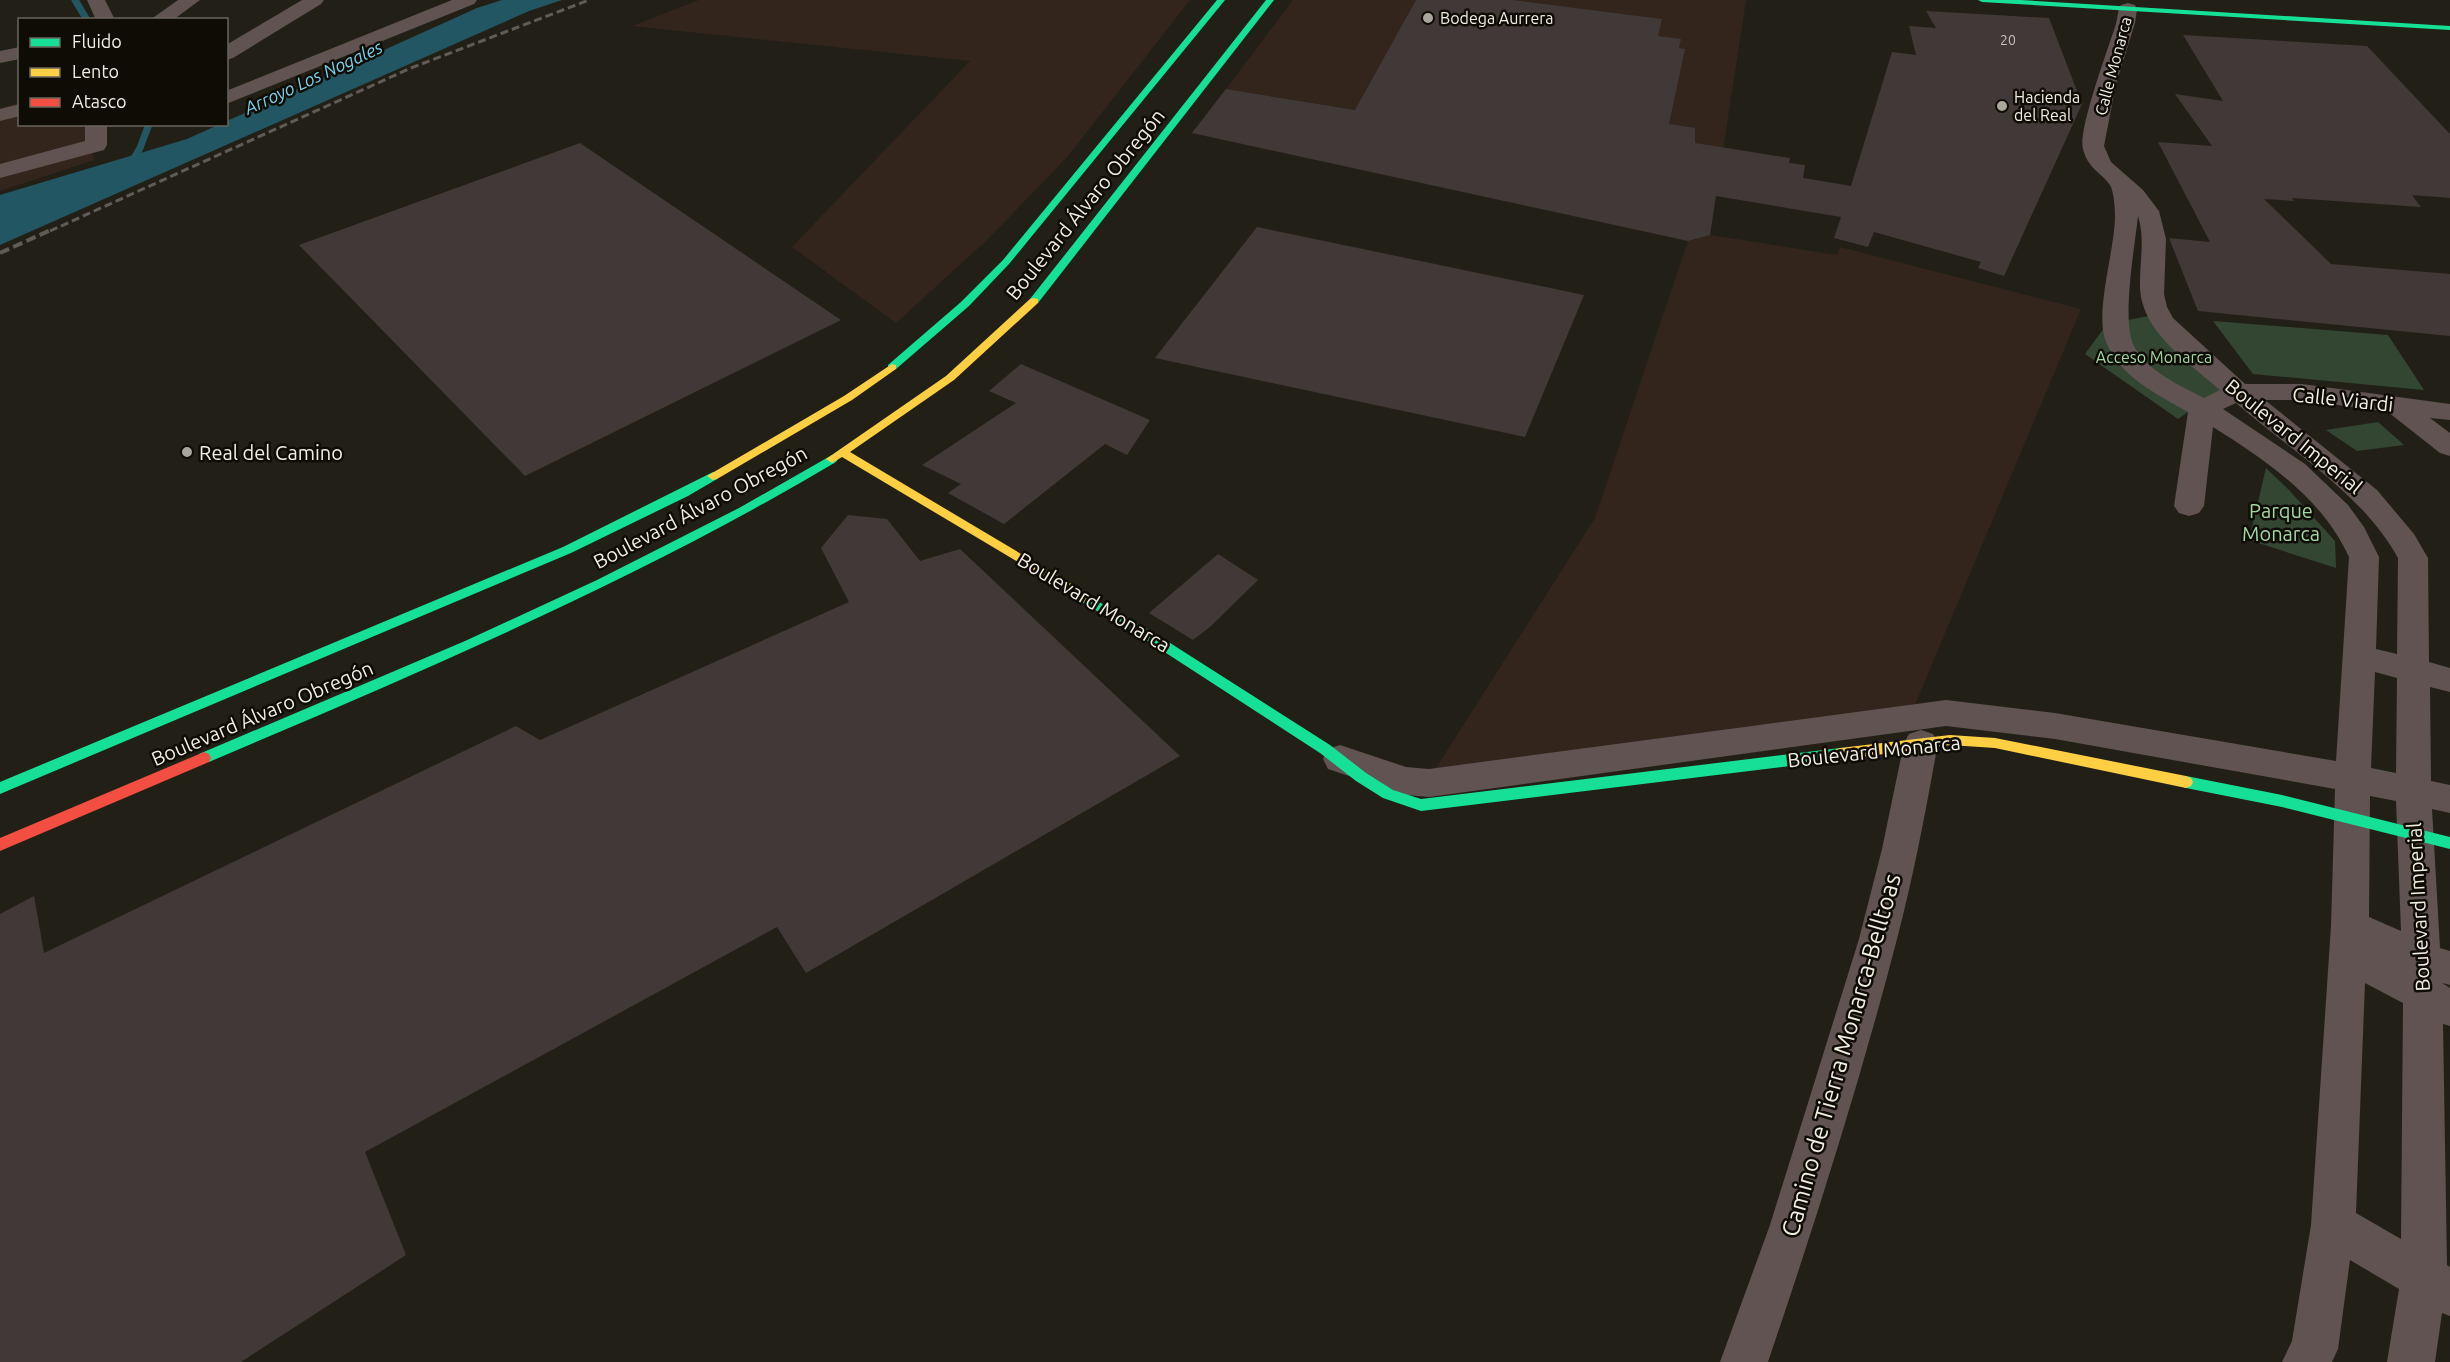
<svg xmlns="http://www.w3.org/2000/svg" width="2450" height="1362" viewBox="0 0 2450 1362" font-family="Ubuntu,sans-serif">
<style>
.commercial{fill:#33251b}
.green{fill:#334631}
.water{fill:#235663}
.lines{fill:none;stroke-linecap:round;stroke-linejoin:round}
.stream{stroke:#235663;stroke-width:7}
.building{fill:#413838}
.street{fill:#605352;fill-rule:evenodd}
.fast{fill:#16e098;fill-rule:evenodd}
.slow{fill:#ffcf43;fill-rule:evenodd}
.jam{fill:#f24e42;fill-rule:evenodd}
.rail-far1{stroke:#615b56;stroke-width:3;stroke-dasharray:8 4;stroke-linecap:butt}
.rail{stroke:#615b56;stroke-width:4;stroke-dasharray:10 4.5;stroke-linecap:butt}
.poi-dot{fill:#a9a69b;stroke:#0e0c05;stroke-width:2}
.labels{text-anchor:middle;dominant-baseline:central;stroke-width:5;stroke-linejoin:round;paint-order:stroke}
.far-number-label{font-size:14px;fill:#c5c0b8}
.far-poi-label{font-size:16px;fill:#f1eee2;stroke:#0e0c05;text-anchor:start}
.far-street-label{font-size:16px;fill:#f1eee2;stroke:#0e0c05}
.far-park-label{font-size:16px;fill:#a3d7a0;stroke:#0e0c05}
.far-water-label{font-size:18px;font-style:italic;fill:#78d1ec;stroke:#0e0c05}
.street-label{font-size:20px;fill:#f1eee2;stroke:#0e0c05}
.poi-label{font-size:20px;fill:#f1eee2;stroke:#0e0c05;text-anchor:start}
.park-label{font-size:20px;fill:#a3d7a0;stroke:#0e0c05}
.near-street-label{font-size:24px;fill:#f1eee2;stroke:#0e0c05}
</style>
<rect width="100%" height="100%" fill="#222016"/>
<g class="commercial">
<polygon points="699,0 1190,0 1068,156 988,239 896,323 792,247 970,61 632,26"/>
<polygon points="1293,0 1746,0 1720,169 1226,89"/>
<polygon points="19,103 20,124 87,125 94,160 0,191 0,108"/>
<polygon points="1710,235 1837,255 1840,247 2081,309 1914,707 1431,776 1595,518 1688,241"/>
</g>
<g class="green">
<polygon points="2159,314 2258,394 2195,407 2178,419 2085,354 2107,324"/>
<polygon points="2213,321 2388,335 2424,390 2253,374"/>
<polygon points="2378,422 2404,445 2357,451 2326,430"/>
<polygon points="2266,468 2289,490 2335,541 2336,568 2249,540"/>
</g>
<polygon class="water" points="502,0 562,0 529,11 0,245 0,195 187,139 218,125 226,124 227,121 477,8"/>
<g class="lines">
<g class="stream">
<polyline points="75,0 87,20"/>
<polyline points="130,165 140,148 149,124"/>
</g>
</g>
<g class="building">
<polygon points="1416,0 1513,0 1662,19 1658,36 1681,39 1679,48 1685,49 1669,124 1695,128 1695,143 1790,158 1789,163 1805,165 1803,178 1851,186 1892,52 1916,55 1909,26 1936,28 1926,11 2049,18 2082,104 2004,276 1978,268 1981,262 1874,232 1868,247 1834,238 1841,217 1716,196 1710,235 1688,241 1192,133 1226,89 1355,110"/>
<polygon points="2183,35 2367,46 2450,134 2450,198 2412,195 2421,207 2292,198 2294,201 2264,199 2331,264 2450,274 2450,336 2198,311 2169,238 2210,242 2158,142 2212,146 2175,94 2223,101"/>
<polygon points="580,143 841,320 525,476 299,245"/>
<polygon points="1257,227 1584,295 1525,437 1155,358"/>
<polygon points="1021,364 1150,420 1127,455 1105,444 1004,524 948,493 961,484 922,465 1016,403 989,391"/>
<polygon points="848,515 887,519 920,561 960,549 1180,756 806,973 777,927 365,1152 406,1255 241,1362 0,1362 0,914 34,896 44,953 516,726 540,740 849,602 821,548"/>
<polygon points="1218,554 1258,580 1211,626 1193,640 1149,613"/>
</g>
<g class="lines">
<g class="street">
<polygon points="87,0 105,0 115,20 96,20"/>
<polygon points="178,0 200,0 173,20 150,20"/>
<polygon points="302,0 324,0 321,4 233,58 226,60 226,45"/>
<polygon points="452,0 477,0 474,4 226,104 226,91"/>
<path d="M2128 3 2135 5 2137 9 2135 23 2116 84 2104 146 2111 162 2143 190 2159 211 2166 239 2164 294 2167 307 2173 318 2245 384H2302L2450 404V420L2430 418 2450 433V456L2440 453 2388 412 2302 400H2265L2377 490 2414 534 2428 558 2429 662 2450 668V692L2430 687 2431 781 2450 785V813L2432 809 2440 948 2450 951V985L2442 983 2450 988V1026L2443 1024 2447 1265 2450 1267V1316L2442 1313 2435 1362H2387L2399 1289 2350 1260 2338 1349 2332 1362H2282L2292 1341 2311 1225 2331 926 2335 789 2055 739 1946 726 1429 797 1406 795 1328 769 1323 759 1328 749 1340 745 1406 767 1429 769 1946 700 2055 713 2336 761 2349 557C2322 498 2267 461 2213 427L2204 506 2199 513 2189 516 2179 513 2174 506 2188 412C2158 395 2120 377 2106 342 2094 313 2115 250 2115 216 2115 209 2114 192 2110 185 2101 172 2088 169 2083 149 2078 130 2108 49 2115 27 2118 19 2117 11 2121 5ZM2138 216C2145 238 2140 259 2140 282 2138 330 2187 361 2220 390L2204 398C2179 385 2147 371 2134 346 2121 322 2135 245 2138 216ZM2236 403C2290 450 2363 494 2398 558L2397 654 2376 649 2379 557 2364 527 2348 505 2305 464 2223 409ZM2375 672 2397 678 2396 773 2371 768ZM2370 796 2396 801 2401 931 2369 917ZM2365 983 2403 1003 2401 1239 2356 1213Z"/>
<polygon points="20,47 20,59 0,63 0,51"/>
<polygon points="20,104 20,116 0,121 0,109"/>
<polygon points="85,124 107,124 107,145 104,150 0,178 0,164 85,141"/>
<path d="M1921 730 1933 734 1938 743C1926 809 1914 875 1897 939 1860 1082 1815 1223 1768 1362H1720L1770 1225 1859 939 1882 849 1904 743 1909 734Z"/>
</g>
<g class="fast">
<polygon points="1217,0 1225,0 1009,264 969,306 896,369 888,369 888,365 961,302 1003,260"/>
<polygon points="1266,0 1274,0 1038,303 1030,303 1030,299"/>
<polygon points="1978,0 2020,0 2450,26 2450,30 1982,2"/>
<path d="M832 455 836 456 838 459 836 462C636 581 423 671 209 762H199L197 758 199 754 465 641 597 580 739 508Z"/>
<polygon points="713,472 717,473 719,476 717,479 688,496 571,553 0,794 0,782 563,547"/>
<polygon points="1085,594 1156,634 1330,745 1366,773 1393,790 1421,799 1840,748 1845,750 1847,754 1845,758 1840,760 1421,811 1383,798 1356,781 1320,753 1146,640 1080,601 1079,598"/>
<polygon points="2186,776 2282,795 2450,837 2450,849 2282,807 2186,788 2181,786 2179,782 2181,778"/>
</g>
<g class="slow">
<polygon points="1034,298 1038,299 1038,303 954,380 850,452 1090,595 1091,598 1085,602 842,457 832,463 826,459 946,376 1030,299"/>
<polygon points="892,364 896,365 896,369 852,400 717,479 713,480 707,476 844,396"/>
<polygon points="1950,735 1995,738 2186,776 2191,778 2193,782 2191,786 2186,788 1995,748 1950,745 1840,760 1835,758 1833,754 1835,750 1840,748"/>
</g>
<polygon class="jam" points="204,752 209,754 211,758 209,762 0,851 0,838"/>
<polyline class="rail-far1" points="50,231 411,68 589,0"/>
<polyline class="rail" points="0,253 53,229"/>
</g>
<g class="poi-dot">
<circle cx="1428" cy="18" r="6"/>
<circle cx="2002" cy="106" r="6"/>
<circle cx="187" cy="452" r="6"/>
</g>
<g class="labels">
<g class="far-number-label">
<text x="2008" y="40">20</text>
</g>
<g class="far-poi-label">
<text x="1440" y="18">Bodega Aurrera</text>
<text x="2014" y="97">Hacienda<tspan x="2014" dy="18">del Real</tspan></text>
</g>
<g class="far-street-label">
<text transform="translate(2113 66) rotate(-75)">Calle Monarca</text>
</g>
<g class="far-park-label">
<text x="2154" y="357">Acceso Monarca</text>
</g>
<g class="far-water-label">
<text transform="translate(313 77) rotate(-25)">Arroyo Los Nogales</text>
</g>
<g class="street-label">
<text transform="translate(1085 204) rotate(-51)">Boulevard Álvaro Obregón</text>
<text transform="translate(2343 399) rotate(6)">Calle Viardi</text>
<text transform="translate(2294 436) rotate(39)">Boulevard Imperial</text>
<text transform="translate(700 507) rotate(-28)">Boulevard Álvaro Obregón</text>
<text transform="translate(1094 602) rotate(31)">Boulevard Monarca</text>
<text transform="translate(262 713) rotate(-23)">Boulevard Álvaro Obregón</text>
<text transform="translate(1874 751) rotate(-6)">Boulevard Monarca</text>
<text transform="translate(2418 907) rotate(-93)">Boulevard Imperial</text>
</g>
<g class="poi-label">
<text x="199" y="452">Real del Camino</text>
</g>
<g class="park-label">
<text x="2281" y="510">Parque<tspan x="2281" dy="23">Monarca</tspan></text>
</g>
<g class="near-street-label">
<text transform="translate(1841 1055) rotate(-74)">Camino de Tierra Monarca-Belltoas</text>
</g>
</g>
<rect x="18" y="18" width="210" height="108" fill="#0e0c05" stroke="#69665d" stroke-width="1.5"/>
<rect x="30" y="38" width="30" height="9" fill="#16e098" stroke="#69665d" stroke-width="1.5"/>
<text x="72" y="48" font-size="18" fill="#f1eee2">Fluido</text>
<rect x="30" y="68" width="30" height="9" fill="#ffcf43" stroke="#69665d" stroke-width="1.5"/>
<text x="72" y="78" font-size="18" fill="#f1eee2">Lento</text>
<rect x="30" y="98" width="30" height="9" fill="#f24e42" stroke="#69665d" stroke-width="1.5"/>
<text x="72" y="108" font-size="18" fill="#f1eee2">Atasco</text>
</svg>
